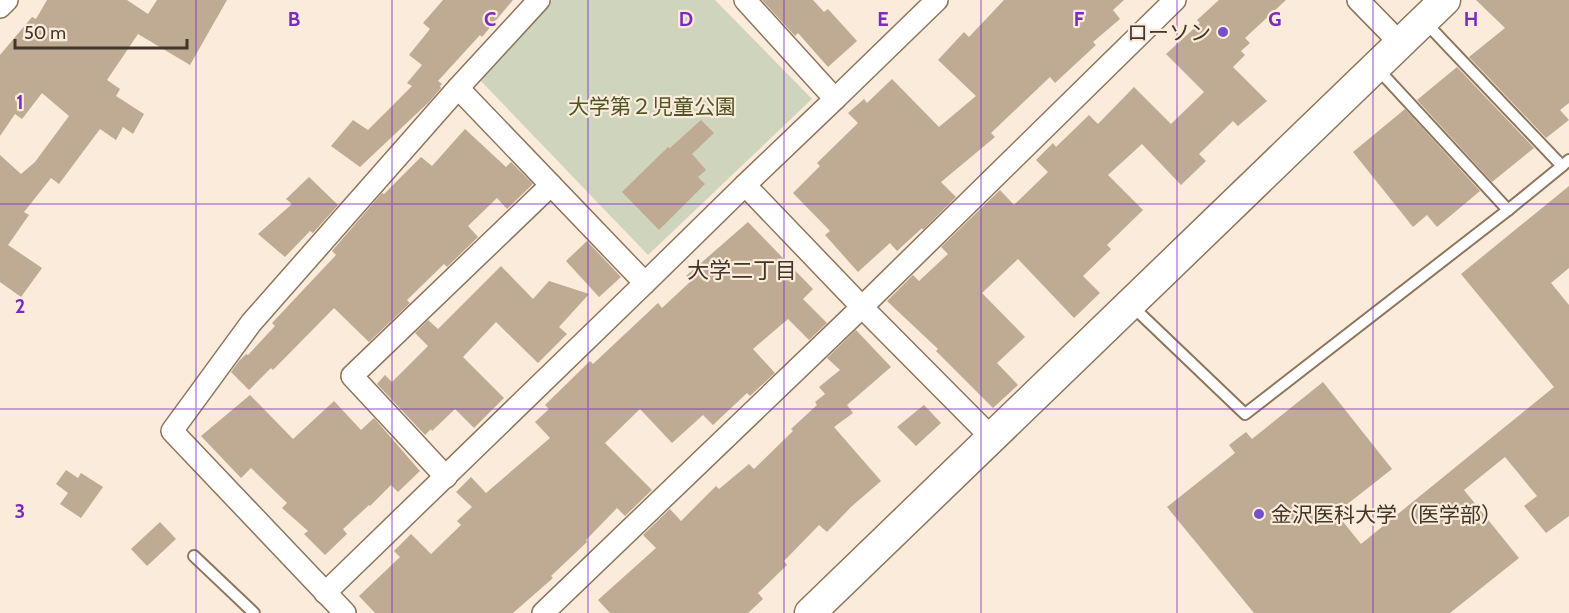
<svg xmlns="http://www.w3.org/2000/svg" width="1569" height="613" viewBox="0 0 1569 613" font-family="Cabin,'Noto Sans JP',sans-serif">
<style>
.green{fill:#cfd4bd}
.building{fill:#bfaa93}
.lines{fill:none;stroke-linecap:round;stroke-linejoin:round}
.lane-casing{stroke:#8e765c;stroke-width:14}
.street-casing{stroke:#8e765c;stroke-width:24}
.secondary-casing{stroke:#8e765c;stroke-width:33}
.lane{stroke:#fff;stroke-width:10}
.street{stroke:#fff;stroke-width:21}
.secondary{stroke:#fff;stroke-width:30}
.grid{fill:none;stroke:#7b2cbf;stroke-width:1.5;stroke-opacity:0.55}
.poi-dot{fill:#7350ca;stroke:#fbebda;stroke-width:2}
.labels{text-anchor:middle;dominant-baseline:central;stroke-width:4.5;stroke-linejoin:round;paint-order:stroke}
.poi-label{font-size:21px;fill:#40362b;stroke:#fbebda;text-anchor:end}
.park-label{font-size:21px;fill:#4f5626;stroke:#fbebda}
.neighbourhood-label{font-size:22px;fill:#40362b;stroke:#fbebda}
.grid-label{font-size:20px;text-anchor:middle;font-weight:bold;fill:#7b2cbf;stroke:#fbebda;stroke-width:4.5;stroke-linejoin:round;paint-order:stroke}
</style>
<rect width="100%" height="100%" fill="#fbebda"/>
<polygon class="green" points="552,0 715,0 812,99 648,255 478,78"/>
<g class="building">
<polygon points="47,0 127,0 148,14 157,0 227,0 190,65 138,34 107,80 120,89 116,96 144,114 133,134 123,127 116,140 100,129 59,184 51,178 24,212 29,215 8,245 42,268 21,297 0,282 0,155 21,174 35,162 69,116 42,93 22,119 15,114 0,136 0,55 32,17 36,19"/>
<polygon points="443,0 513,0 482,37 480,35 438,81 442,84 440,86 441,88 429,102 360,167 331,146 353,120 368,130 412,86 407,83 422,65 409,55 430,29 423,23"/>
<polygon points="762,0 813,0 824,12 828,9 857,41 828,67 798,33 795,36"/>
<polygon points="1004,0 1124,0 1113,10 1120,19 1093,42 1096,45 1055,83 1050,77 991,133 995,137 941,182 956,197 923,230 922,228 897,251 890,243 858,272 825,235 830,231 793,193 820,166 817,163 858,123 848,113 864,99 867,103 892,79 939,127 976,96 938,60 964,32 969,37"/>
<polygon points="1219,0 1286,0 1245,38 1250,43 1241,51 1245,55 1233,67 1267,101 1238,126 1233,121 1199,154 1206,161 1181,185 1142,144 1108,175 1143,210 1107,245 1111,249 1083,276 1100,293 1074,318 1018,259 982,293 1025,337 997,363 1018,385 993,408 936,351 938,349 887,301 913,275 919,281 948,254 941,247 1000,190 1014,205 1048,172 1036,160 1053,143 1056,147 1089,115 1098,124 1134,87 1171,124 1204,92 1166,54 1200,23 1197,20"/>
<polygon points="1476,0 1569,0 1569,103 1560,110 1569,120 1546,138 1469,57 1505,28"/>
<polygon points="1457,67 1534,148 1492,182 1417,100"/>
<polygon points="1405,109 1480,191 1437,227 1427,215 1413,227 1353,152"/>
<polygon points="701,120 714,133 692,154 706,170 698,177 705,184 659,230 622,192 668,147 670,148"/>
<polygon points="465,129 506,167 511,162 533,184 507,209 497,198 468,226 478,237 447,267 444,264 407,300 410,303 369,342 334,308 273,370 271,368 249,390 231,372 239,361 246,354 248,355 275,326 272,323 336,255 332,251 382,193 384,194 421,157 432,166"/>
<polygon points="309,177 338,205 313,233 310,231 285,257 258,234 292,204 286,199"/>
<polygon points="1569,186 1569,268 1551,283 1569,305 1569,516 1546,533 1524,506 1537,496 1505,457 1464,490 1519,558 1450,613 1254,613 1167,507 1235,453 1229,445 1246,432 1252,439 1323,382 1392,469 1336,513 1361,544 1554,387 1461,274"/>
<polygon points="748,222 813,289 803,299 827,323 809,340 788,319 753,349 775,373 750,396 747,393 713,425 703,415 672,443 640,409 605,443 652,490 625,516 617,508 586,540 587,542 551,576 553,578 513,613 375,613 359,596 400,557 394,551 411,534 431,554 461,525 457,521 472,507 456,492 471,477 486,493 550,438 535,422 549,409 545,405 590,361 593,364 658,303 662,308 691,281 686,276"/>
<polygon points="587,241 621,277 599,297 566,261"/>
<polygon points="501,266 533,299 549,281 589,294 559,327 567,334 538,363 496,322 463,357 504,398 474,428 455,409 432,431 431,429 425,435 377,384 385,375 392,382 428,346 415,333 428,320 438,329"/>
<polygon points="856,330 891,367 847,405 853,413 834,427 881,481 851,507 827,532 819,525 784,561 787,565 758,593 763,599 748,613 610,613 598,600 656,548 643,535 670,509 681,521 716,486 719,489 749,464 754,469 793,431 791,429 817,405 815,402 825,394 819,387 840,370 827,358"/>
<polygon points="250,395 293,439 334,401 361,430 374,418 420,471 398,492 391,485 370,506 369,505 343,529 347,534 325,555 304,534 308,531 282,508 287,503 251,468 241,478 201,436"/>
<polygon points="924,405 941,423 916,446 897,427"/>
<polygon points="66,470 78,478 81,473 103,487 81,518 60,504 68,493 56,484"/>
<polygon points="160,522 176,539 147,566 131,549"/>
</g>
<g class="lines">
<g class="lane-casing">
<g id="lane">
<polyline points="1426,23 1562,166 1569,160"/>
<polyline points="1376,67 1508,210"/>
<polyline points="1131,305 1245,414 1508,210 1562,166"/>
<polyline points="194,556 254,613"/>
</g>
</g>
<g class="street-casing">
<g id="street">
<polyline points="745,0 835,99 745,185 862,307 991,437"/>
<polyline points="1358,0 1399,42"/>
<polyline points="0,7 7,0"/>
<polyline points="458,88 645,283 745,185"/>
<polyline points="835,99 937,0"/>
<polyline points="446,477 352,376 551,185"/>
<polyline points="325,593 645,283"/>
<polyline points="345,613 172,431 251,323 458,88 539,0"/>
<polyline points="543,613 862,307 1175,0"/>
</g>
</g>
<g class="secondary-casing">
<polyline id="secondary" points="810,613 1445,0"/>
</g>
<use href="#lane" class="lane"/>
<use href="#street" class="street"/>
<use href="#secondary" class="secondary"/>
</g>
<path class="grid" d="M196 0V613M392 0V613M588 0V613M784 0V613M981 0V613M1177 0V613M1373 0V613M0 204H1569M0 409H1569"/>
<g class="poi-dot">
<circle cx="1223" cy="32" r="6"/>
<circle cx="1259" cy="514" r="6"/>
</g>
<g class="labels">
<g class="poi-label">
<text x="1211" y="32">ローソン</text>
<text x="1271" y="514" text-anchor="start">金沢医科大学（医学部）</text>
</g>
<g class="park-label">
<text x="652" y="106">大学第２児童公園</text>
</g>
<g class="neighbourhood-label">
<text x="742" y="270">大学二丁目</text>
</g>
</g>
<g class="grid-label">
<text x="294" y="26">B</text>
<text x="490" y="26">C</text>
<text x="686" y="26">D</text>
<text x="883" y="26">E</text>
<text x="1079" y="26">F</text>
<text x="1275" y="26">G</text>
<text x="1471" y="26">H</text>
<text x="20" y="109">1</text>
<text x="20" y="313">2</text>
<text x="20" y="518">3</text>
</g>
<path d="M15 39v9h172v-9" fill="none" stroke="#40362b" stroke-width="3"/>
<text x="24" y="39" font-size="18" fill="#40362b" stroke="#fbebda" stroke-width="4.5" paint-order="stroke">50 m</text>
</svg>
